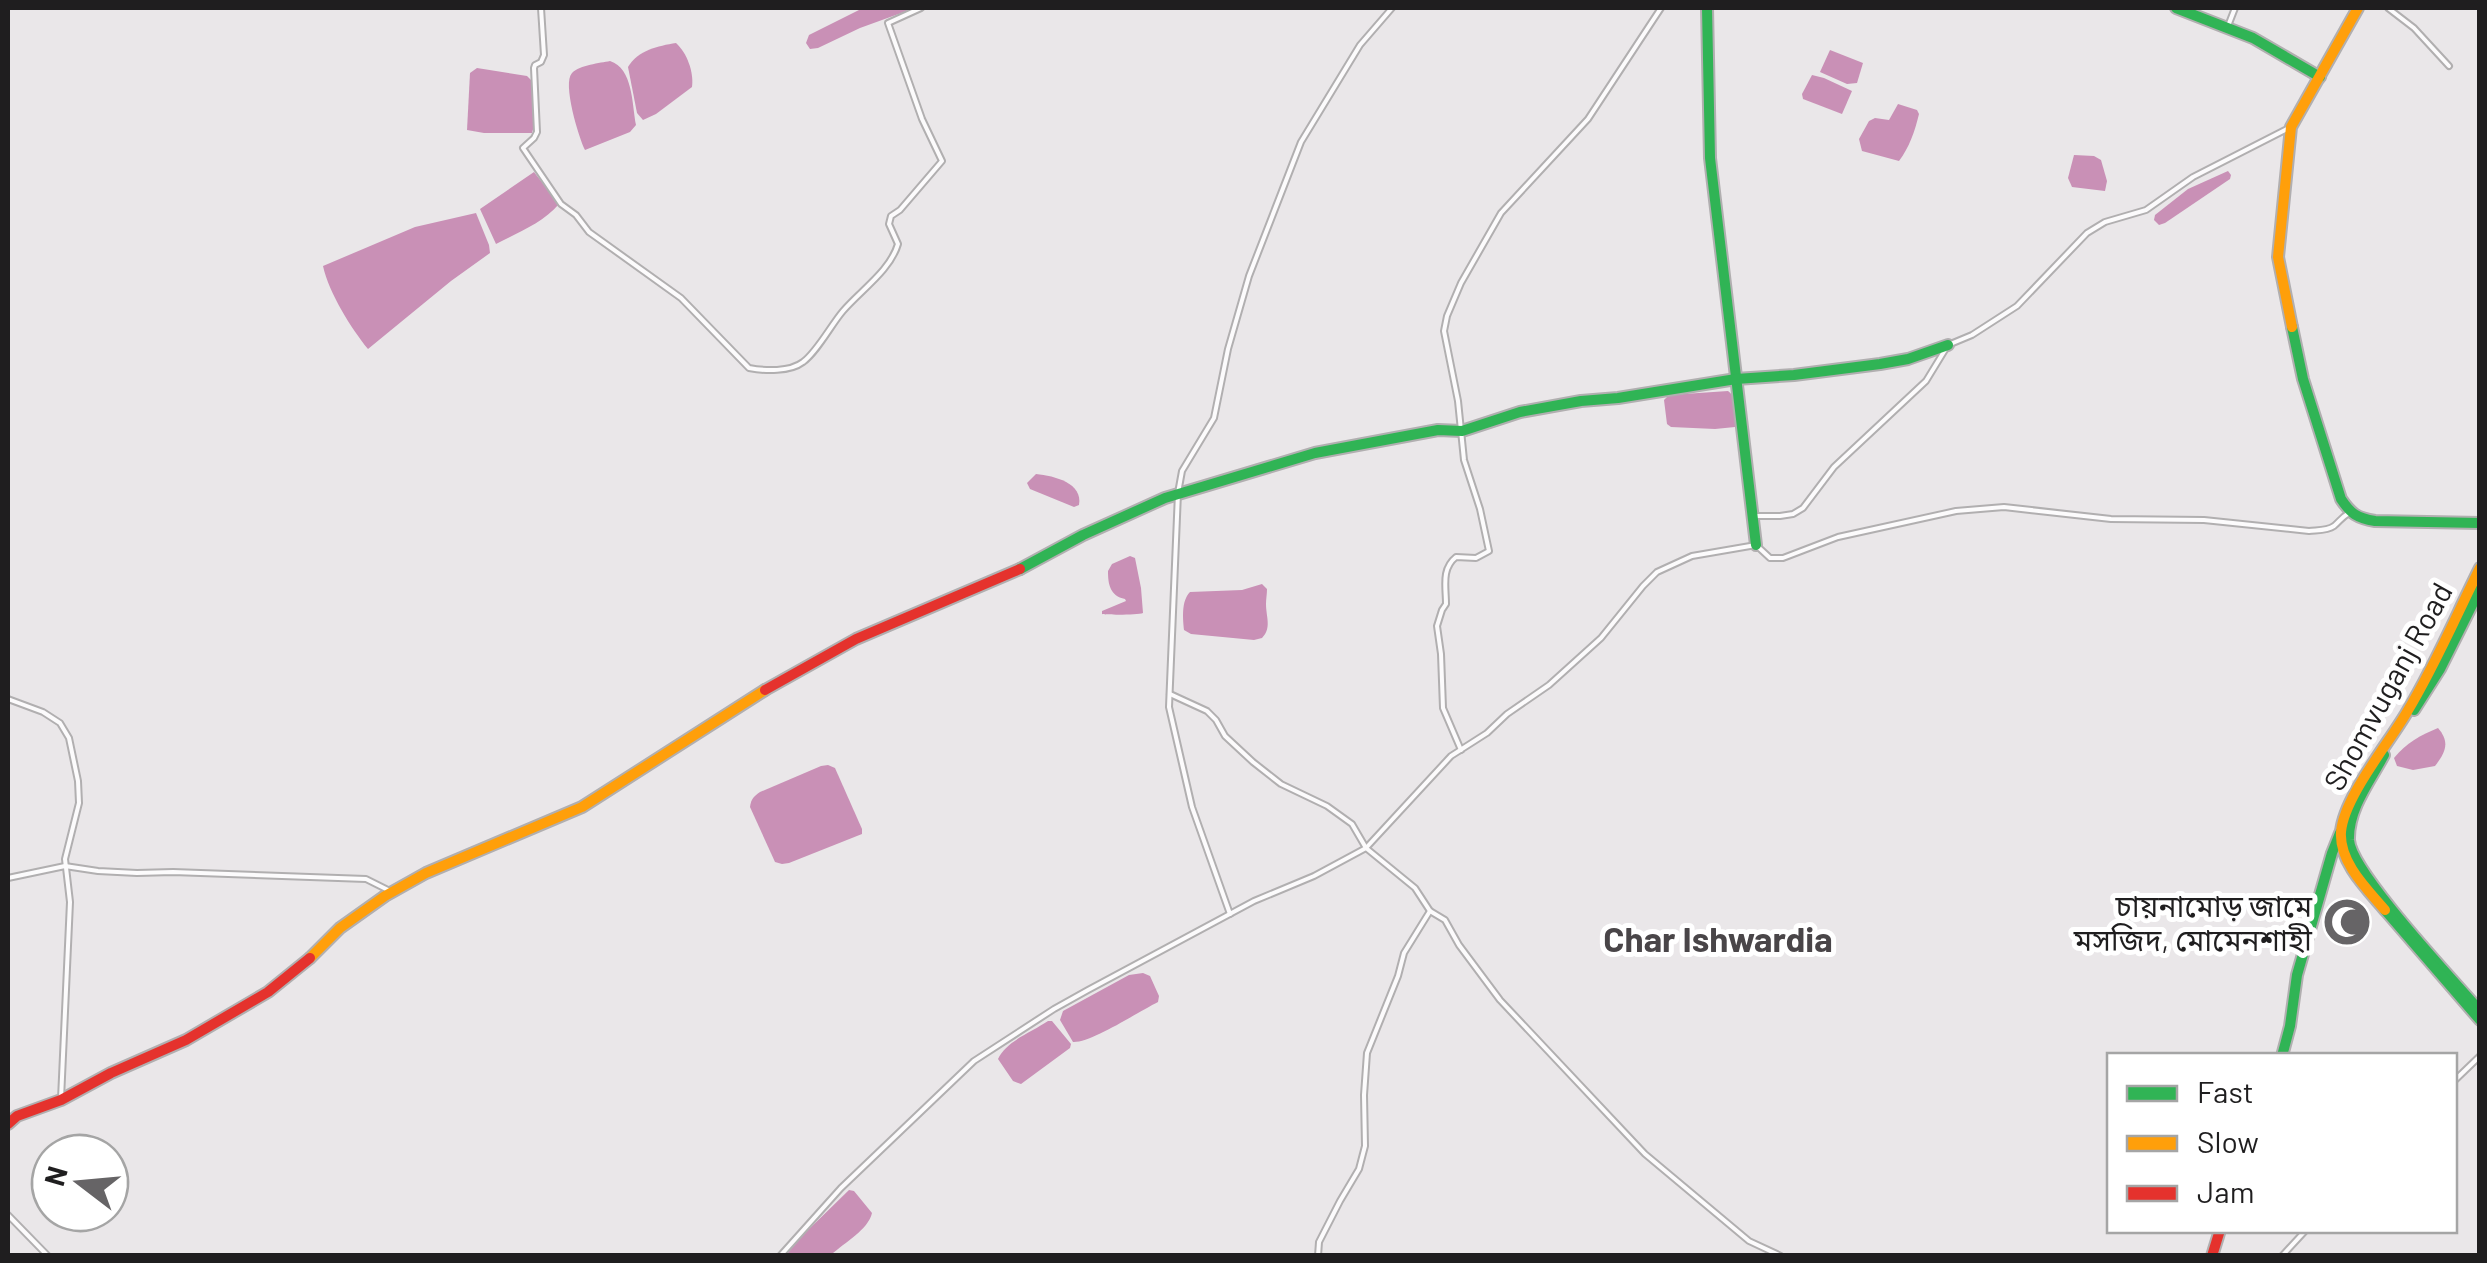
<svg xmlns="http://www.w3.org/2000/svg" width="2487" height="1263" viewBox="0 0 2487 1263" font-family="Barlow,'Noto Sans Bengali',sans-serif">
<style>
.water{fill:#c990b6}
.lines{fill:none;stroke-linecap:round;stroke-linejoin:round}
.street-casing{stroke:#b1afb0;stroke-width:8}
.fast-casing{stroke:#b1afb0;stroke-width:14}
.slow-casing{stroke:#b1afb0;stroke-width:14}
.jam-casing{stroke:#b1afb0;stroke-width:14}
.street{stroke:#fcfbfc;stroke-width:4}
.fast{stroke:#30b455;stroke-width:10}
.slow{stroke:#ff9f0a;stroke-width:10}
.jam{stroke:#e5322d;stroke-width:10}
.labels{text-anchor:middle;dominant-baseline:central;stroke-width:10;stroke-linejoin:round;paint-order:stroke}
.street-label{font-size:30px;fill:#1f1e1f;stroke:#fff}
.poi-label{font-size:30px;fill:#1f1e1f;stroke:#fff;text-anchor:end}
.quarter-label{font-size:35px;font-weight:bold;fill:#494548;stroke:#fff}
</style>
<rect width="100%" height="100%" fill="#eae7e9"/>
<g class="water">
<polygon points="863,8 915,8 860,28 818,48 810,49 806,43 809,35"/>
<path d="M676 43C687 53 694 72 692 87L656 114 643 120 637 113 628 67C638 50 658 46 676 43Z"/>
<polygon points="1830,50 1863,63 1857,83 1847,84 1820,72"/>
<path d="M610 61C633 68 632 104 636 125L630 132 585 150C579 138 562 83 572 73 580 65 600 63 610 61Z"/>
<polygon points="477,68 527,76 532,81 534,126 532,133 484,133 467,130 470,73"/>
<polygon points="1812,75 1824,78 1852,91 1842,114 1803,99 1802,94"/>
<path d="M1898 104 1917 110 1919 114C1915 131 1909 148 1899 161L1862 151 1859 139 1869 121 1875 118 1889 120Z"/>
<polygon points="2074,155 2094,156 2101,160 2107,181 2105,191 2072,187 2068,178"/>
<polygon points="2228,171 2231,175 2230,179 2165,223 2159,225 2154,220 2155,215 2188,189"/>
<path d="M534 172 559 204C543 223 517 233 496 244L480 209Z"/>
<path d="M476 213 489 245 490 253 451 281 368 349C351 328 329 293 323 266L415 227Z"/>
<path d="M1728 391C1738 398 1741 417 1735 427L1715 429 1671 427 1667 424 1664 400 1669 395Z"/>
<path d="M1036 474C1055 476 1083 483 1079 505L1074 507 1030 489 1027 483Z"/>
<path d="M1130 556 1135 558 1141 588 1143 613C1138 615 1109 615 1102 614V611L1126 601 1125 599C1110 596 1108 584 1108 571L1112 564Z"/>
<path d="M1262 584 1267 589C1267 594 1266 599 1266 604 1266 617 1272 628 1262 638L1254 640 1191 634 1184 630C1183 619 1181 601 1190 592L1242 590Z"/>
<path d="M2438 728C2450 742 2446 752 2435 766L2413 770 2397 766 2394 758C2406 743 2421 735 2438 728Z"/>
<path d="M821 766 828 765 835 768 862 829V834L789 863 782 864 775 862 750 807C751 799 754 796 760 792Z"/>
<path d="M1143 973 1150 976 1159 996 1158 1002C1138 1012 1091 1043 1073 1042L1060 1020 1063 1011 1129 975Z"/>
<path d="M1048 1021H1052L1071 1044 1070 1048 1021 1084 1013 1081 998 1059C1006 1041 1032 1032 1048 1021Z"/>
<path d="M849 1190 854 1191 872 1213C868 1230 845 1242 831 1255H786L805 1233Z"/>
</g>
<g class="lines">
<g class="street-casing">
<g id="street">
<path d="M541 8 544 55 541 62 535 65 534 68 537 132 534 138 523 148 561 204 576 215 589 232 681 298 749 368C765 371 790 372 803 362 817 352 831 325 843 311 861 290 890 271 898 244L889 224 891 216 900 210 942 161 922 119 888 23 921 8"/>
<polyline points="2388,8 2414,28 2449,66"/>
<polyline points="2228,26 2235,8"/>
<polyline points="1752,516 1780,516 1793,514 1803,508 1834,467 1926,381 1948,345 1972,335 2017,306 2087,233 2105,222 2146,210 2193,177 2291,127"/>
<polyline points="1170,694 1207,711 1216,720 1225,736 1253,762 1281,784 1327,806 1352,824 1366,848 1415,888 1430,911 1445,920 1459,945 1500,1000 1645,1154 1749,1241 1781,1256"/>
<polyline points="8,699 43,712 60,723 69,738 78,781 79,803 65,859 70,902 61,1099"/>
<path d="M1461 750 1443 708 1441 654 1437 626 1442 610 1446 604C1446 587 1441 569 1456 557L1476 558 1489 551 1480 509 1464 460 1458 401 1444 331 1447 316 1461 283 1501 213 1588 119 1661 8"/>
<polyline points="8,878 65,866 98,871 137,873 173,872 366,879 392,892"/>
<polyline points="1230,914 1192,807 1169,707 1178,493 1182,471 1214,418 1228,349 1249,276 1301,142 1360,45 1392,8"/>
<polyline points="2454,1081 2480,1056"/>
<polyline points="8,1215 48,1256"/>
<path d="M780 1256 841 1188 974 1061 1054 1009 1088 990 1254 901 1314 876 1366 848 1451 756 1487 733 1507 714 1549 685 1601 638 1643 586 1657 572 1692 556 1756 545 1770 558H1783L1838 537 1956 511 2004 507 2111 519 2204 520 2309 531C2317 530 2327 531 2334 526 2340 521 2342 517 2349 513"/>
<polyline points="1318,1256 1319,1242 1340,1201 1359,1169 1365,1146 1364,1095 1367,1053 1398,976 1404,953 1430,911"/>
<polyline points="2282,1256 2306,1230"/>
</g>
</g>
<g class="fast-casing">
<g id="fast">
<polyline points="1707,8 1710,158 1756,545"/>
<polyline points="2176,8 2253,38 2320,77"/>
<path d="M2292 327 2303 379 2341 499C2351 514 2357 518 2375 521L2480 523"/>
<polyline points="1020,569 1083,535 1165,498 1315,453 1438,430 1462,431 1520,412 1581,401 1618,398 1736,379 1794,375 1880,364 1908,359 1948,345"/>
<polyline points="2414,710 2440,669 2480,589"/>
<path d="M2384 755C2370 781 2348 809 2349 840 2351 872 2454 981 2480 1011"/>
<polyline points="2385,910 2480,1020"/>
<polyline points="2282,1056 2290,1026 2297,975 2332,853 2340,833"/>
</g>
</g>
<g class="slow-casing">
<g id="slow">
<polyline points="2292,327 2278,257 2291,127 2358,8"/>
<path d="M2385 910C2367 889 2339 862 2341 832 2344 797 2389 743 2407 712 2435 666 2456 616 2480 568"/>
<polyline points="310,958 340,928 385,896 426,873 582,807 765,690"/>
</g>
</g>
<g class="jam-casing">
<g id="jam">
<polyline points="765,690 856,639 1020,569"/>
<polyline points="8,1124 17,1116 61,1100 111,1073 186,1040 268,992 310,958"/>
<polyline points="2212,1256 2220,1230"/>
</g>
</g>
<use href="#street" class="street"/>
<use href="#fast" class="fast"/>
<use href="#slow" class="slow"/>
<use href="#jam" class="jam"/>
</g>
<defs>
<g id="mosque-disc" transform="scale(2.5)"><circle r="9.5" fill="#666466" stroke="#fff"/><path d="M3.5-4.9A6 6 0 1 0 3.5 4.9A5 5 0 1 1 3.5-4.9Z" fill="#fff"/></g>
</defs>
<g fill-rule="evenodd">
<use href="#mosque-disc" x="2347" y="922"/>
</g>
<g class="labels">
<g class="street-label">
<text transform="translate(2387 686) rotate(-61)">Shomvuganj Road</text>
</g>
<g class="poi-label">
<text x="2312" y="905">চায়নামোড় জামে<tspan x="2312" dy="34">মসজিদ, মোমেনশাহী</tspan></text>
</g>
<g class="quarter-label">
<text x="1718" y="938">Char Ishwardia</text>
</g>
</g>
<rect width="2487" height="1263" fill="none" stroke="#1f1e1f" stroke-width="20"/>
<rect x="2107" y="1053" width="350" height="180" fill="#ffffff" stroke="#a5a5a5" stroke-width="2.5"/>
<rect x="2127" y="1086" width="50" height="15" fill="#30b455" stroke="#a5a5a5" stroke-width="2.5"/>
<text x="2197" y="1103" font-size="30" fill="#1f1e1f">Fast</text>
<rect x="2127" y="1136" width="50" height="15" fill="#ff9f0a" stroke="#a5a5a5" stroke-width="2.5"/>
<text x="2197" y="1153" font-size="30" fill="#1f1e1f">Slow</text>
<rect x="2127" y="1186" width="50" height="15" fill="#e5322d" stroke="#a5a5a5" stroke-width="2.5"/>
<text x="2197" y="1203" font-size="30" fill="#1f1e1f">Jam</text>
<g transform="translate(80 1183) rotate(286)"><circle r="48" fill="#ffffff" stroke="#a5a5a5" stroke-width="2.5"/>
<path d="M0-8L18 38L0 25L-18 38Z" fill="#666466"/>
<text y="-15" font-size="28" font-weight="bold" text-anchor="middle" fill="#1f1e1f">N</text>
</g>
</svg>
